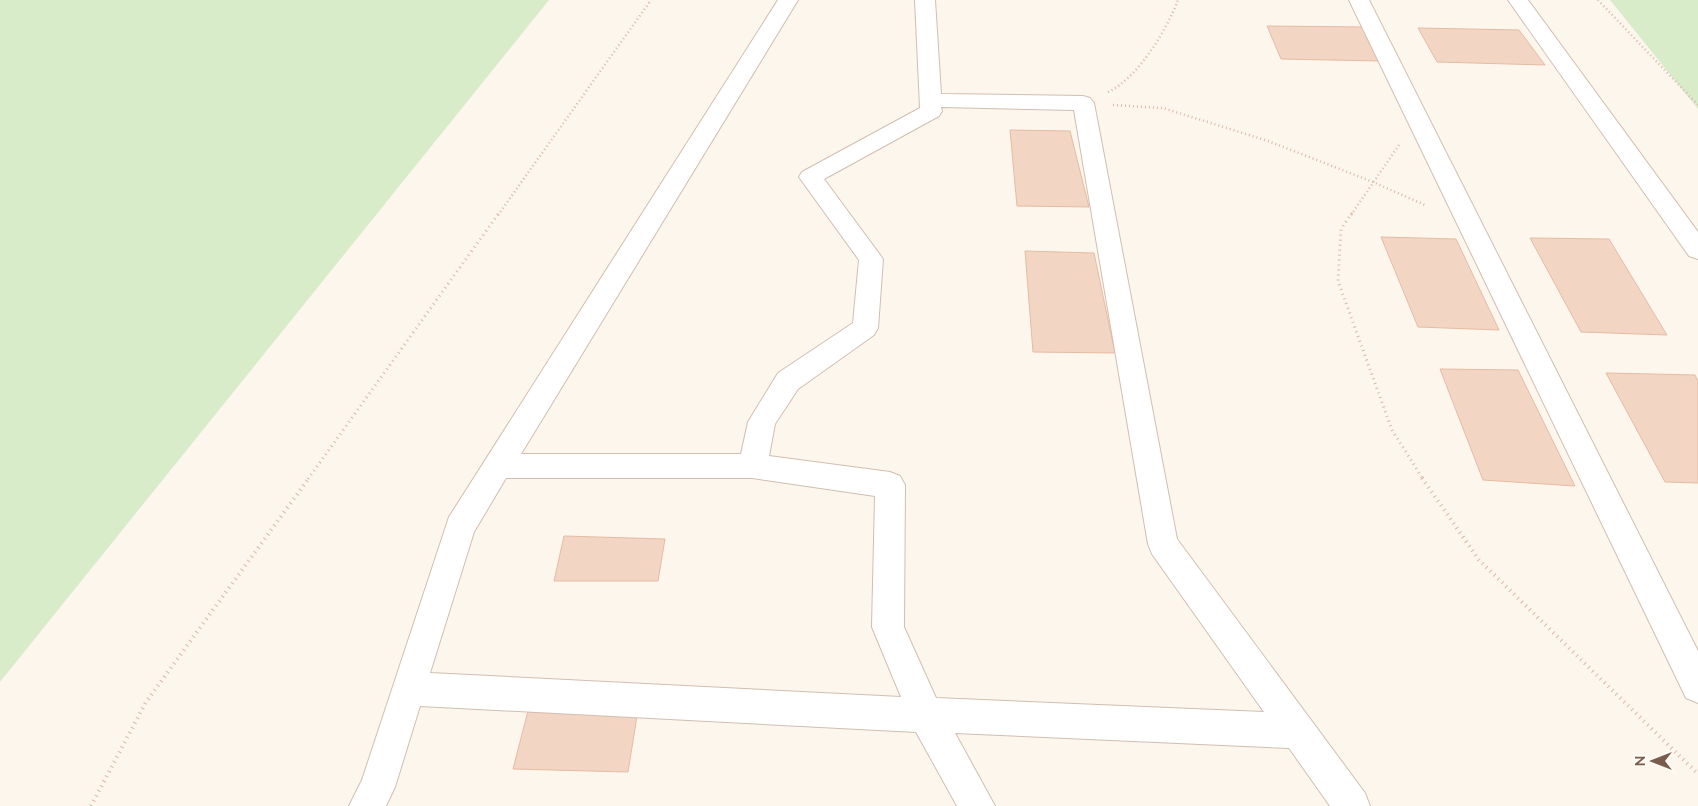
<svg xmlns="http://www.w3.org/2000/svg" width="1698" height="806" viewBox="0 0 1698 806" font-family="Mulish,sans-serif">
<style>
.green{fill:#d8ecc9}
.building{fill:#f3d5c3;stroke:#e6bba3}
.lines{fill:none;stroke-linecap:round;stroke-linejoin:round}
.minor-casing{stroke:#d1beb0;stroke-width:2}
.path-far2{stroke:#d9b8a5;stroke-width:2.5;stroke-dasharray:1 3;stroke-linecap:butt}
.path-far1{stroke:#d9b8a5;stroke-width:3;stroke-dasharray:1 4;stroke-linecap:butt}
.path{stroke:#d9b8a5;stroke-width:4;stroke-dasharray:1 4.5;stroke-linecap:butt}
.minor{fill:#fff;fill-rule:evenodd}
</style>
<rect width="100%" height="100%" fill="#fdf6ec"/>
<g class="green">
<polygon points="0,0 549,0 0,682"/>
<polygon points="1610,0 1698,0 1698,109"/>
</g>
<g class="building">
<polygon points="1267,26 1365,27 1379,61 1281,59"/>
<polygon points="1418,28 1519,30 1545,65 1437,62"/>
<polygon points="1010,130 1070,131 1089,207 1017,206"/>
<polygon points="1381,237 1456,239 1499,330 1418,327"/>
<polygon points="1530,238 1609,239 1667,335 1581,332"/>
<polygon points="1025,251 1094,253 1115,353 1033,352"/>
<polygon points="1440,369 1518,370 1575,486 1483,480"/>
<polygon points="1606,373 1695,375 1698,381 1698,483 1665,482"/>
<polygon points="564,536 665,539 658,581 554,581"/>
<polygon points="529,707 638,710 628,772 513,769"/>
</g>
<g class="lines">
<g class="minor-casing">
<g id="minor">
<path d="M778 0H798L521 454H741L748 422 778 373 853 323 859 260 799 177 802 172 920 108 915 0H935L941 94 1083 96 1090 98 1094 103 1177 539 1365 793 1370 806H1330L1289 748 955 733 995 806H957L916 732 420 706 395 787 386 806H349L362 780 449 517ZM941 107 1074 110 1148 544 1152 554 1264 712 936 698 904 627 905 485 900 476 890 472 769 456 775 424 798 389 874 335 878 328 883 259 824 179 939 116 942 111ZM506 478H752L875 496 872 627 901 697 430 673 474 532Z"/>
<polygon points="1349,0 1369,0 1698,651 1698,703 1686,698"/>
<polygon points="1508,0 1528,0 1698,232 1698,259 1689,256"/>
</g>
</g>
<g class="path-far2">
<polyline points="1598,0 1698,105"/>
<path d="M1108 92C1137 79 1167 30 1178 0"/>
<polyline points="1113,105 1163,108 1268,141 1373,182 1427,206"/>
<polyline points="498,215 651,0"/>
<polyline points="1351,215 1399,145"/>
</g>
<g class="path-far1">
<polyline points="1352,213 1341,229 1338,281 1392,430 1423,479"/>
<polyline points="308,479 499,213"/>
</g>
<g class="path">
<polyline points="1422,478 1479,560 1698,774"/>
<polyline points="91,806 146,702 309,478"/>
</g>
<use href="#minor" class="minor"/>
</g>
<g transform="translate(1653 761) rotate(270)" stroke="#fffaf3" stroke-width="4" paint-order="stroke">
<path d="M0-4L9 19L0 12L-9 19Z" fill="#7a5c4d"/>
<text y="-8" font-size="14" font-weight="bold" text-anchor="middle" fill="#7a5c4d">N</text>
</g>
</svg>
